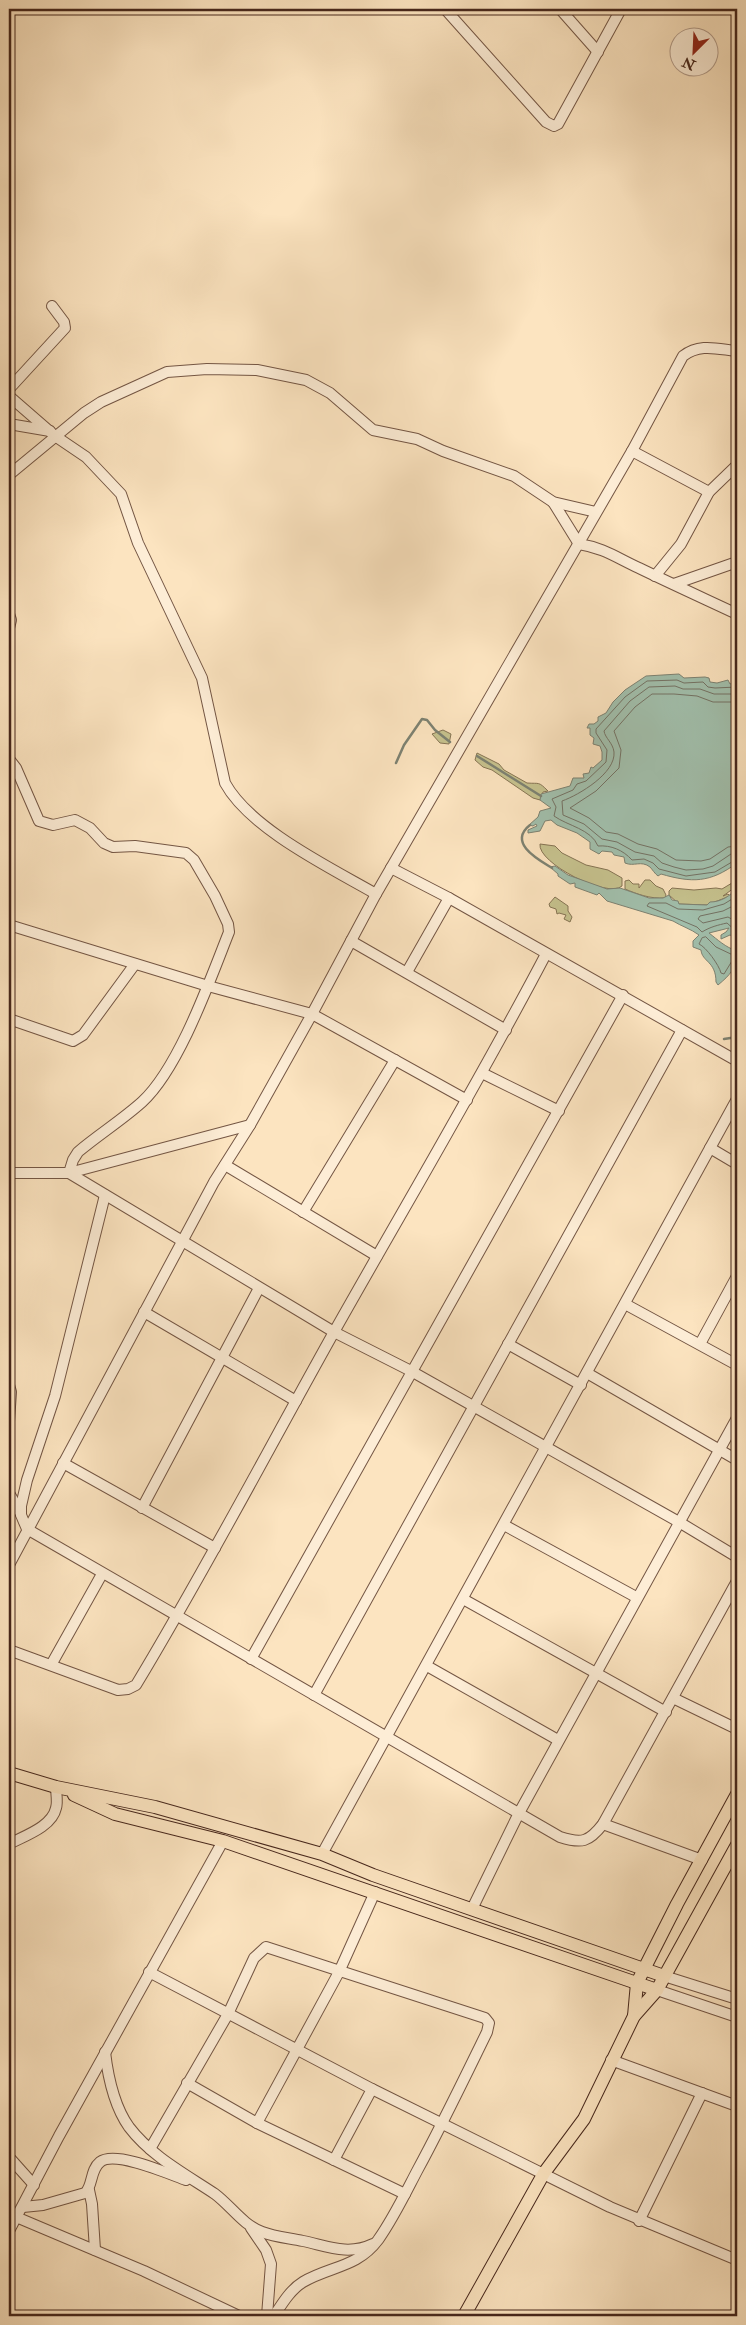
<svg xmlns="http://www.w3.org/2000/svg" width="746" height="2325" viewBox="0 0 746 2325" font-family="'IM FELL Double Pica',serif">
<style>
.green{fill:#c6c28e;stroke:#867454}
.water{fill:#a1bfac;stroke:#7d8272}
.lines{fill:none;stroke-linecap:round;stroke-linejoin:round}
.shore{stroke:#747264;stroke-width:1}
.stream{stroke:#7d8272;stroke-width:2.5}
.minor-casing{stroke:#745644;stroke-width:12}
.major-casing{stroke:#46261b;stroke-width:14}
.minor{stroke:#fdedd6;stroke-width:10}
.major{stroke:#fce4c0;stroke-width:12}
</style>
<rect width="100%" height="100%" fill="#fce4c0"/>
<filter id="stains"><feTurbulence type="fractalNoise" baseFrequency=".004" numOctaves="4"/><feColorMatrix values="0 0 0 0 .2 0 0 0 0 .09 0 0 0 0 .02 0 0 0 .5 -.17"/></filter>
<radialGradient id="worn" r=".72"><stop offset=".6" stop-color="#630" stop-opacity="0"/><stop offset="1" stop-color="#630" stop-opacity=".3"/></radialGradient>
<g class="green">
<polygon points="443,730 451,734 449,744 440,743 432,734"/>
<path d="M477 753 499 764 504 770 527 783C540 784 538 781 548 791L543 792 540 800 533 798 492 770 483 767 475 760Z"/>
<path d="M540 844 555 846 562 853 586 865 608 870 622 878V886C608 899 537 863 540 844Z"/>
<path d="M629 880 633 884H639V888L645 880H650L656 886 663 889 666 895 665 898C650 899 637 894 625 889V881Z"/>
<polygon points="737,880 737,888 734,888 723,896 728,894 730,896 707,905 679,904 669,895 669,891 672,888 694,890 716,888 722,889"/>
<polygon points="555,897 568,906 568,911 572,917 570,922 564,919 566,915 559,913 557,914 556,909 550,907 549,904"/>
</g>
<g class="water">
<path d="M679 674 684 678 705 677 709 678 710 682 717 683 728 680 730 684 737 682V863C710 883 692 883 661 874L658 876C655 874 652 869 650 867 641 860 634 867 625 863L624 857 614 855 612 852 602 851 599 854 590 849V842L577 833 557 825 551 820 545 821 540 831 528 833V830L537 826 536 824 533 826 529 825 538 817 540 811 551 808 540 800 541 794 570 786 573 778H584L583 774 589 773 591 767 593 768 602 760V752L600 746 593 744 594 738 590 735V728H587L589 724H594L598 721V717L606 713 613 702 625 690 646 676Z"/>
<path d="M555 866 568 875 607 889 620 888 649 898H663L669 895 672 900 678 901 679 904 707 905 710 902C721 902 730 896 737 888V938L730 935 721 939V935L726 932 729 928 709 933C718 940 725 947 737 951 737 968 730 975 718 985L716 982C716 961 702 962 701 950L693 947V941L699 935C691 929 681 926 673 921L607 901 599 893 597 895 575 887V883L570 884 558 876V874L550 867Z"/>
</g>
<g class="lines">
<g class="shore">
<path d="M737 687 715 688 708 687 703 682 684 683 677 680 647 681 625 697 596 729V733L607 750 606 762 586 781 577 784 573 790 552 799 556 807 554 816C568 826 591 829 598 846 611 845 623 850 632 860L644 859 653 863 659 869 686 876 715 872 737 859"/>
<path d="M737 694H714L700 689H683L675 686 649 687 630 701 604 731C605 738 613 743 614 752 616 773 579 795 562 801L563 815 584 824 602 839 617 842 635 852 654 856 662 863 674 867 686 870 703 869 713 866 731 854 737 853"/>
<polyline points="737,702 713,702 697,696 674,694 652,694 635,707 614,731 621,750 619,768 596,791 570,808 589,818 606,832 618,834 638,844 657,849 676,860 701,861 710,859 728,847 737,846"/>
<path d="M737 896 724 904 703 910 678 909 666 903H649L647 906 697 927 702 932C710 927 718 925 727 923L737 932"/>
<polyline points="737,904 723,911 700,916 698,919 703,923 728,917 737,922"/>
<path d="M706 937 716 947 735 956 724 974 721 973C719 965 706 947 699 944L702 938Z"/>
</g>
<g class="stream">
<polyline points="477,756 541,796"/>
<polyline points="396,763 404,745 422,719 427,720 435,730 450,742"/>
<path d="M530 825C507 843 539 860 552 868"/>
<polyline points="724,1039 737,1037"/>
</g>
<g class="minor-casing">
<g id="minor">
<polyline points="445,9 546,122 554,126 558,124 621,9"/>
<polyline points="560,9 598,52"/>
<polyline points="9,389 65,328 64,322 52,306"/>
<path d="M9 396 55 436 86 457 121 494 138 543 202 678 225 783C250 829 331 868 376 894"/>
<polyline points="9,424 50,431"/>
<polyline points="632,451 709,492"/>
<polyline points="9,475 84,413 101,402 167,372 207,369 257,370 306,380 330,393 373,430 417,439 443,451 514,476 553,502 596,512"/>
<path d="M553 502 579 544C604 548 617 558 639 568 672 584 705 599 737 614"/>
<polyline points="655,576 681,544 709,492 737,465"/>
<polyline points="674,584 737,562"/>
<polyline points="9,614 11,620 9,628"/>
<path d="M9 759 16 768 39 821 53 825 75 820 90 828 104 843 113 847 135 846 186 853 194 860 215 896 228 924 229 932C210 980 179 1068 142 1102 122 1120 98 1135 78 1152L73 1160 69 1173 334 1332 411 1371 679 1522 737 1557"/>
<polyline points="391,868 449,898 737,1061"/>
<polyline points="9,925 208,986 312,1014 467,1100"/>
<polyline points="351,941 506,1030"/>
<polyline points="407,972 449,898"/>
<polyline points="9,1019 73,1041 83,1035 135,964"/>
<polyline points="482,1073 559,1111"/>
<polyline points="710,1148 737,1164"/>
<polyline points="225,1165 377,1256"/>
<polyline points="9,1173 69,1173 250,1125"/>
<path d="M105 1195 55 1396 27 1480 21 1506V1515L27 1529 560 1837C582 1844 589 1842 603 1824L737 1581"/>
<polyline points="303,1212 395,1060"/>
<polyline points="625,1304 737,1365"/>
<polyline points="144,1312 296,1401"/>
<polyline points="508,1344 581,1385"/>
<polyline points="700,1344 737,1276"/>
<polyline points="587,1373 737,1460"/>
<polyline points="9,1385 11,1392 9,1421"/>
<polyline points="63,1463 215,1548"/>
<polyline points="9,1493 21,1514"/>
<polyline points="142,1508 259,1288"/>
<polyline points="504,1525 636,1597"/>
<path d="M9 1565 214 1182 250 1125 312 1014 376 894 632 451 683 356C700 343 717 349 737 351"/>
<polyline points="463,1599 666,1712"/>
<path d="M9 1650 118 1690 128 1689 136 1685C206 1569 268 1450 334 1332 405 1206 479 1082 546 954"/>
<polyline points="251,1659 623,995"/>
<polyline points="51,1665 102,1574"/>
<polyline points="427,1666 558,1740"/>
<polyline points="314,1695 682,1030"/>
<polyline points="673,1698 737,1729"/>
<polyline points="603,1824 702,1860"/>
<path d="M9 1844C24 1836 52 1827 56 1808 58 1802 56 1793 56 1787"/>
<polyline points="322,1854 737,1099"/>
<polyline points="472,1909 519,1813 737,1418"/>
<polyline points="149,1972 372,2089 610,2207 737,2260"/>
<polyline points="664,1976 737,1999"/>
<polyline points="657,1990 737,2017"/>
<path d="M105 2052C108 2077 114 2106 129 2127 151 2156 185 2174 215 2194 231 2206 243 2225 262 2232 275 2237 289 2238 303 2241 327 2246 348 2256 373 2244"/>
<polyline points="611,2060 737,2106"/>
<polyline points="187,2083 257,2123 405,2194"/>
<polyline points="257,2123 339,1972 375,1892"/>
<path d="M150 2149 228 2014 254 1958 266 1947 485 2018 489 2023 487 2032C464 2079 442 2125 417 2171 405 2194 393 2219 378 2240 357 2268 330 2266 303 2282 290 2290 282 2304 274 2316"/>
<polyline points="9,2157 34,2185"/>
<polyline points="334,2160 372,2089"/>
<polyline points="89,2190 92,2204 95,2250"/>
<path d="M23 2207 43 2205 85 2193C93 2186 90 2170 100 2162 115 2150 169 2174 186 2180"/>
<polyline points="9,2214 144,2271 239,2316"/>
<polyline points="639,2221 702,2093"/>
<polyline points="251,2228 266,2250 271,2264 267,2316"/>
<polyline points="9,2231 59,2136 223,1841"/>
</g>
</g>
<g class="major-casing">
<g id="major">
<polyline points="9,1773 56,1787 155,1807 322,1854 373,1875 664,1976"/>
<polyline points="74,1795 115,1814 223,1841 657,1990"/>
<polyline points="634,2016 637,1983 677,1904 737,1794"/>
<polyline points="464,2316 544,2173 584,2119 634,2016 657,1990 737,1845"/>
</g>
</g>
<use href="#minor" class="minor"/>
<use href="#major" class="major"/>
</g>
<rect width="746" height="2325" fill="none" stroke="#fce4c0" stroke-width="30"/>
<rect x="10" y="10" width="726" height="2305" fill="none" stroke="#46261b" stroke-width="2.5"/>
<rect x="15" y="15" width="716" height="2295" fill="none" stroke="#46261b"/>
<g transform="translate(694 52) rotate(204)"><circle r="24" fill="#fdedd6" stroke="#b49d8b"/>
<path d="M0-4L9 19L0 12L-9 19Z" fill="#8f2418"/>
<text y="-8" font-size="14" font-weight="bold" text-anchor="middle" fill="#46261b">N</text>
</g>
<rect width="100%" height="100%" filter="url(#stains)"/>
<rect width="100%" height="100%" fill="url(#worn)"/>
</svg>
